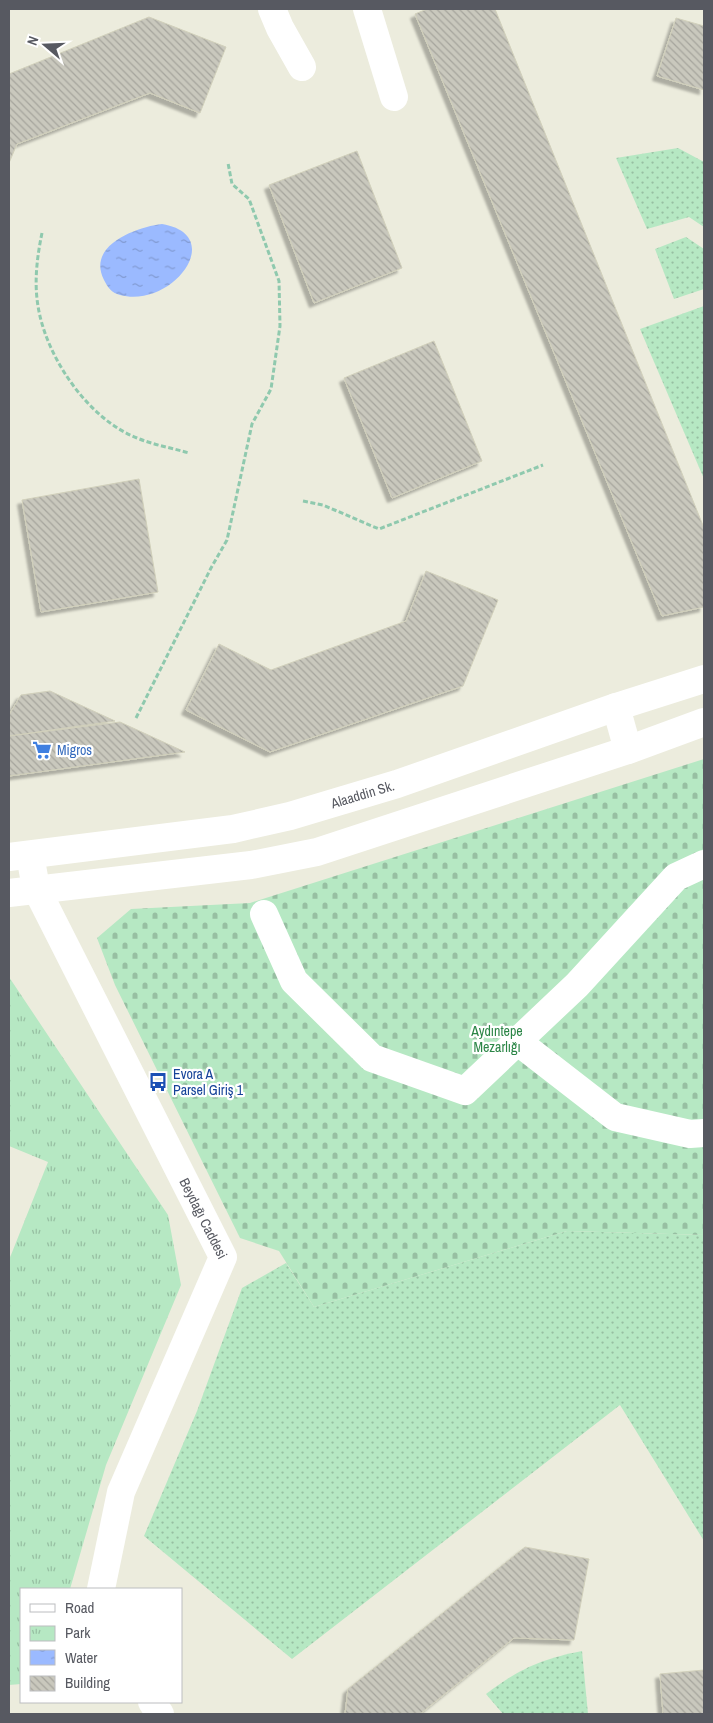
<svg xmlns="http://www.w3.org/2000/svg" width="713" height="1723" viewBox="0 0 713 1723" font-family="'Archivo Narrow',sans-serif">
<style>
.grass{fill:url(#grass-dots)}
.cemetery{fill:url(#cemetery-stones)}
.park{fill:url(#park-tufts)}
.water{fill:url(#water-ripples)}
.building{fill:url(#building-back-hatch);stroke:#d1d0bb;filter:url(#shadow)}
.lines{fill:none;stroke-linecap:round;stroke-linejoin:round}
.path{stroke:#8fc9ae;stroke-width:3;stroke-dasharray:5 2.5;stroke-linecap:butt}
.minor{stroke:#fff;stroke-width:28}
.labels{text-anchor:middle;dominant-baseline:central;stroke-width:4.5;stroke-linejoin:round;paint-order:stroke}
.shop-label{font-size:14px;fill:#366cbe;stroke:#fff;text-anchor:start}
.street-label{font-size:14px;fill:#575961;stroke:#fff}
.park-label{font-size:14px;fill:#2b8546;stroke:#fff}
.transit-label{font-size:14px;fill:#164399;stroke:#fff;text-anchor:start}
</style>
<defs>
<pattern id="grass-dots" width="8" height="8" patternUnits="userSpaceOnUse" patternTransform="scale(1.25)"><rect width="8" height="8" fill="#b6e8c3"/><path d="M2 2h.1M6 6h.1" fill="none" stroke="#97bfa2" stroke-width="1.8" stroke-linecap="round"/></pattern>
<pattern id="cemetery-stones" width="16" height="16" patternUnits="userSpaceOnUse" patternTransform="scale(1.25)"><rect width="16" height="16" fill="#b6e8c3"/><path d="M2 7V4a2 2 0 0 1 4 0v3zM10 15v-3a2 2 0 0 1 4 0v3z" fill="#97bfa2"/></pattern>
<pattern id="park-tufts" width="24" height="20" patternUnits="userSpaceOnUse" patternTransform="scale(1.25)"><rect width="24" height="20" fill="#b6e8c3"/><path d="M3 7l-1-3M5 7V3M7 7l1-3M15 17l-1-3M17 17v-4M19 17l1-3" fill="none" stroke="#97bfa2"/></pattern>
<pattern id="water-ripples" width="26" height="14" patternUnits="userSpaceOnUse" patternTransform="scale(1.25)"><rect width="26" height="14" fill="#9bbaff"/><path d="M2 4q2-2 4 0t4 0M15 11q2-2 4 0t4 0" fill="none" stroke="#819ad2"/></pattern>
<pattern id="building-back-hatch" width="6" height="6" patternUnits="userSpaceOnUse" patternTransform="scale(1.25)"><rect width="6" height="6" fill="#c9c8bd"/><path d="M-1 5l2 2M0 0l6 6M5-1l2 2" fill="none" stroke="#a6a59d"/></pattern>
<filter id="shadow"><feDropShadow dx="-4.5" dy="4.5" stdDeviation="1" flood-color="#0004"/></filter>
</defs>
<rect width="100%" height="100%" fill="#ececdd"/>
<g class="grass">
<polygon points="678,148 704,162 704,227 689,217 647,229 616,158"/>
<polygon points="686,237 704,249 704,289 674,299 655,249"/>
<polygon points="704,306 704,479 640,329"/>
<polygon points="567,1231 704,1235 704,1541 620,1405 292,1659 144,1536 197,1411 242,1288 286,1263 314,1307"/>
<path d="M582 1651 588 1714H503L486 1694C519 1669 541 1659 582 1651Z"/>
</g>
<polygon class="cemetery" points="704,759 704,1235 567,1231 314,1307 279,1251 240,1238 115,985 97,938 131,909 250,903"/>
<polygon class="park" points="9,977 168,1215 181,1285 106,1465 70,1589 21,1589 21,1684 9,1685 9,1260 48,1162 9,1146"/>
<path class="water" d="M162 224C228 235 172 309 120 295 112 293 108 288 104 280 86 245 137 227 162 224Z"/>
<g class="building">
<polygon points="427,9 495,9 704,528 704,607 662,616 415,14"/>
<polygon points="149,17 226,47 200,113 150,93 17,144 9,163 9,74"/>
<polygon points="676,18 704,26 704,90 657,76"/>
<polygon points="357,151 402,268 314,303 269,185"/>
<polygon points="434,341 482,461 392,498 344,378"/>
<polygon points="139,479 158,592 41,612 22,500"/>
<polygon points="426,571 498,600 463,686 270,752 186,710 219,644 271,670 406,621"/>
<polygon points="50,691 115,721 9,736 9,715 21,695"/>
<polygon points="120,722 185,752 9,776 9,736"/>
<polygon points="525,1547 589,1559 574,1640 514,1638 420,1714 345,1714 348,1689"/>
<polygon points="704,1670 704,1714 663,1714 660,1674"/>
</g>
<g class="lines">
<g class="path">
<path d="M42 233C37 257 34 282 38 306 46 357 88 419 137 438 154 445 172 448 189 453"/>
<polyline points="303,501 323,505 379,529 543,465"/>
<polyline points="136,718 211,568 227,540 252,424 271,389 280,326 279,281 249,199 232,184 228,163"/>
</g>
<g class="minor">
<polyline points="272,9 280,28 302,67"/>
<polyline points="367,9 394,97"/>
<polyline points="616,707 628,750"/>
<path id="s1" d="M30 855 36 888 223 1257 121 1492 101 1589"/>
<path id="s2" d="M9 857 233 829 290 816 397 784 616 707 704 679"/>
<polyline points="9,893 251,865 317,852 628,750 704,722"/>
<polyline points="264,914 294,981 372,1058 465,1091 577,985 676,877 704,864"/>
<polyline points="517,1041 615,1117 690,1134 704,1133"/>
<polyline points="152,1702 160,1714"/>
</g>
</g>
<defs>
<g id="supermarket-bare" transform="scale(1.5)"><path d="M-6-5.5h2.5l.6 2H6L4.5 2H-2.5L-4.4-4H-6ZM-1.5 3.2a1.3 1.3 0 1 0 .1 0ZM3 3.2a1.3 1.3 0 1 0 .1 0Z" fill="#3f7fe0" stroke="#fff" stroke-width="2.5" paint-order="stroke"/></g>
<g id="bus-bare" transform="scale(1.5)"><path d="M-5-6H5V4H4V6H2V4H-2V6H-4V4H-5ZM-3.5-4V0h7V-4ZM-3.5 1.2v1.5H-2V1.2ZM2 1.2v1.5H3.5V1.2Z" fill="#1a4fb4" stroke="#fff" stroke-width="2.5" paint-order="stroke"/></g>
</defs>
<g fill-rule="evenodd">
<use href="#supermarket-bare" x="42" y="750"/>
<use href="#bus-bare" x="158" y="1082"/>
</g>
<g class="labels">
<g class="shop-label">
<text x="57" y="750">Migros</text>
</g>
<g class="street-label">
<text stroke="none"><textPath href="#s2" startOffset="360">Alaaddin Sk.</textPath></text>
<text stroke="none"><textPath href="#s1" startOffset="404">Beydağı Caddesi</textPath></text>
</g>
<g class="park-label">
<text x="497" y="1031">Aydıntepe<tspan x="497" dy="16">Mezarlığı</tspan></text>
</g>
<g class="transit-label">
<text x="173" y="1074">Evora A<tspan x="173" dy="16">Parsel Giriş 1</tspan></text>
</g>
</g>
<rect width="713" height="1723" fill="none" stroke="#575961" stroke-width="20"/>
<rect x="20" y="1588" width="162" height="115" fill="#ffffff" stroke="#bcbdc0"/>
<rect x="30" y="1604" width="25" height="8" fill="#ffffff" stroke="#bcbdc0"/>
<text x="65" y="1613" font-size="15" fill="#575961">Road</text>
<rect x="30" y="1626" width="25" height="15" fill="url(#park-tufts)" stroke="#bcbdc0"/>
<text x="65" y="1638" font-size="15" fill="#575961">Park</text>
<rect x="30" y="1650" width="25" height="15" fill="url(#water-ripples)" stroke="#bcbdc0"/>
<text x="65" y="1663" font-size="15" fill="#575961">Water</text>
<rect x="30" y="1676" width="25" height="15" fill="url(#building-back-hatch)" stroke="#bcbdc0"/>
<text x="65" y="1688" font-size="15" fill="#575961">Building</text>
<g transform="translate(45 45) rotate(289)" stroke="#ffffff" stroke-width="4" paint-order="stroke">
<path d="M0-4L9 19L0 12L-9 19Z" fill="#575961"/>
<text y="-8" font-size="14" font-weight="bold" text-anchor="middle" fill="#575961">N</text>
</g>
</svg>
